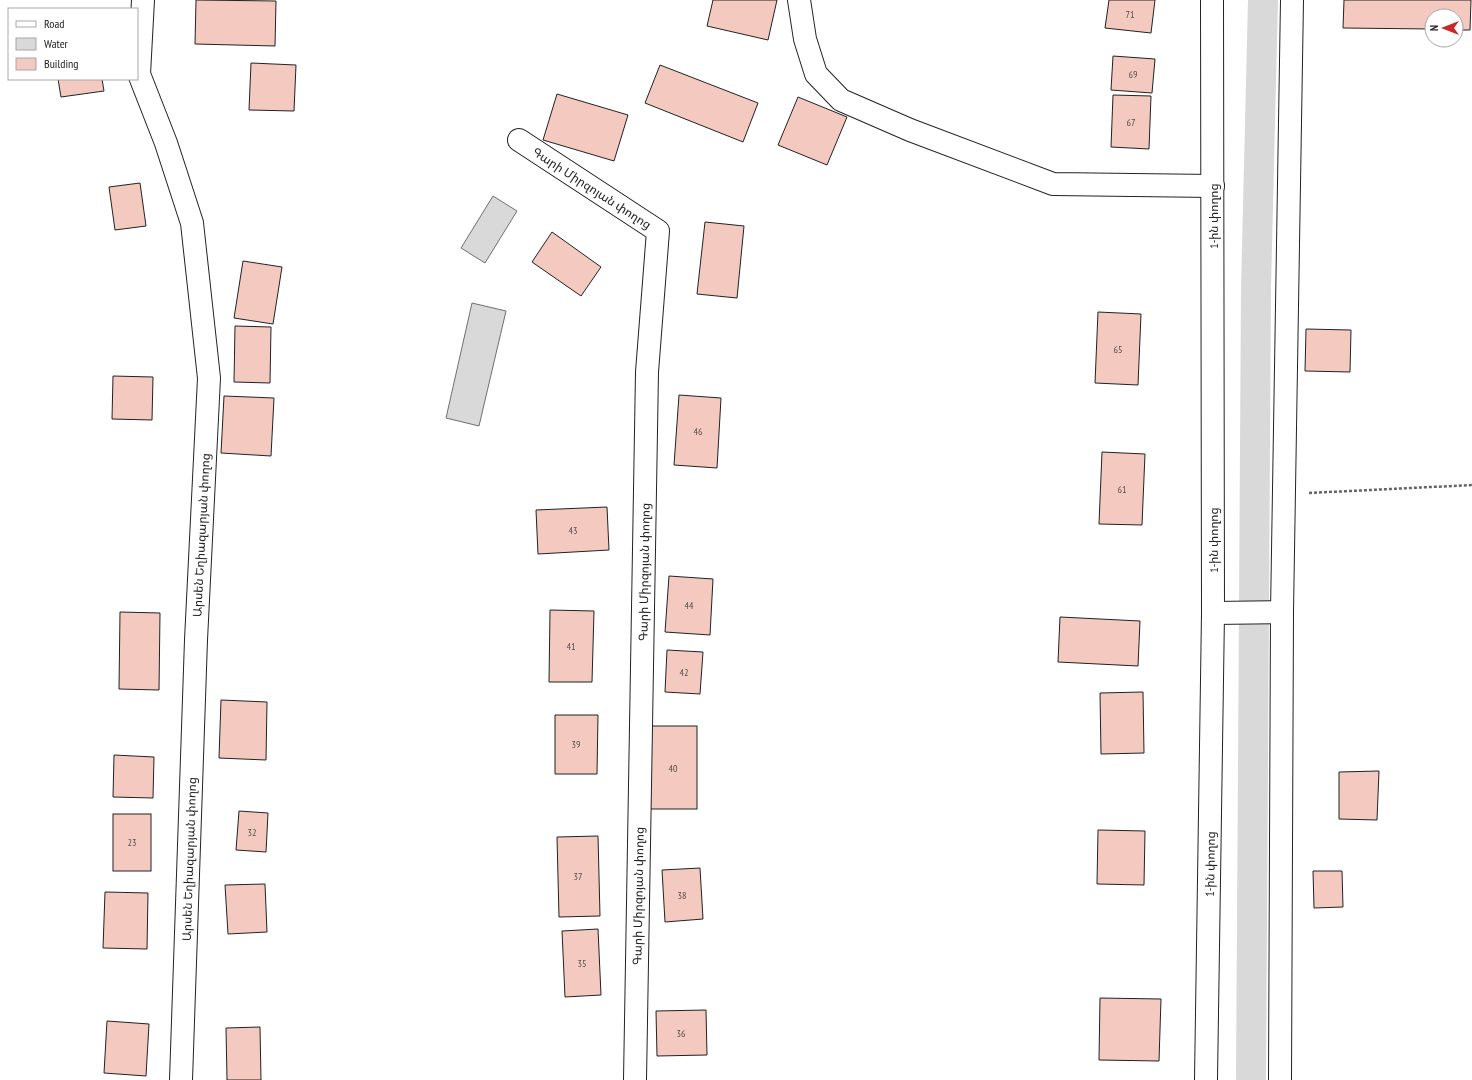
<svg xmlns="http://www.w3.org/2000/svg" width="1472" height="1080" viewBox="0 0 1472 1080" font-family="'PT Sans Narrow','Noto Sans Armenian',sans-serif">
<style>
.water{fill:#d9d9d9;stroke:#6f6f6f}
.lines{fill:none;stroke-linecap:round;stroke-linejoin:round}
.canal{stroke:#d9d9d9;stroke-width:30}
.building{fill:#f3c9c0;stroke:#222}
.street-casing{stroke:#222;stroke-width:24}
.path{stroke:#646464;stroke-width:2.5;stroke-dasharray:3 2;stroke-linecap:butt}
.street{stroke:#fff;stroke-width:22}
.labels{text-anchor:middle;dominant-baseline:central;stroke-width:3;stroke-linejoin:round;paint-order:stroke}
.number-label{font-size:10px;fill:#564c4a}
.street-label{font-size:12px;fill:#222;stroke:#fff}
</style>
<rect width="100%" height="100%" fill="#fff"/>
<g class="water">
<polygon points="493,196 517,211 485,263 461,248"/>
<polygon points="472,303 506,311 479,426 446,418"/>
</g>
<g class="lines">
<polyline class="canal" points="1251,1080 1256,288 1263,0"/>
</g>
<g class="building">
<polygon points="196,0 276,1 275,46 195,44"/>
<polygon points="713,0 777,0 768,40 707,26"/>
<polygon points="1109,0 1155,0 1151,33 1105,28"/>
<polygon points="1344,0 1471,0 1470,30 1456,30 1456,16 1432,16 1432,29 1343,28"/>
<polygon points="1113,56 1155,59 1152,93 1111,90"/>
<polygon points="251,63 296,65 294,111 249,110"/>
<polygon points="660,65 758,103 743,142 645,103"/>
<polygon points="58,79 102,79 104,91 61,97"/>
<polygon points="557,94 628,115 614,161 543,140"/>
<polygon points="1113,95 1151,96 1149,149 1111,147"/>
<polygon points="798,97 847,117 827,165 778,145"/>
<polygon points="140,183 146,226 115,230 109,187"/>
<polygon points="705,222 744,226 737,298 697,294"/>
<polygon points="552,232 601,267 581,296 532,262"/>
<polygon points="243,261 282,267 273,324 234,318"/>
<polygon points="1098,312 1141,314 1138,385 1095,383"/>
<polygon points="235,326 271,327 270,383 234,382"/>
<polygon points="1306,329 1351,330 1350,372 1305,371"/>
<polygon points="113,376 153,377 152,420 112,419"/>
<polygon points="679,395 721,398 717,468 674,465"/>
<polygon points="224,396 274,398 271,456 221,453"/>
<polygon points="1102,452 1145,454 1142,525 1099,524"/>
<polygon points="607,507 609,550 538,554 536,510"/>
<polygon points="669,576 713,579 710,635 665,632"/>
<polygon points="550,610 594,611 592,682 549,682"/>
<polygon points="120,612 160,613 159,690 119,689"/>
<polygon points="1060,617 1140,621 1138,666 1058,662"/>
<polygon points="667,650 703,652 700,694 665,692"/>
<polygon points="1143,692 1144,753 1101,754 1100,693"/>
<polygon points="221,700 267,702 266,760 219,758"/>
<polygon points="555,715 598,715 597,774 555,774"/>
<rect x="650" y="726" width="47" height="83"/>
<polygon points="114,755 154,757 153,798 113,797"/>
<polygon points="1379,771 1377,820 1339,819 1339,772"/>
<polygon points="239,811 268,813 266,852 236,850"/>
<rect x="113" y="814" width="38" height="57"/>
<polygon points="1098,830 1145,831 1144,885 1097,884"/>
<polygon points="598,836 600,916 559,917 557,837"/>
<polygon points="700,868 703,919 665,922 662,870"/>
<polygon points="1313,871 1342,871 1343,907 1314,908"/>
<polygon points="265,884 267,932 228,934 225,885"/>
<polygon points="105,892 148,893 147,949 103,948"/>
<polygon points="598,929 601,995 565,997 562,931"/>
<polygon points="1100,998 1161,999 1159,1061 1099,1060"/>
<polygon points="706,1010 707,1055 657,1056 656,1011"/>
<polygon points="107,1021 149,1024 146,1076 104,1073"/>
<polygon points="260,1027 261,1080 227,1080 226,1028"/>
</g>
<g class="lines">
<g class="street-casing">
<g id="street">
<polyline points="143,0 139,74 166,143 192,223 209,378 196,640 181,1080"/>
<polyline points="799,0 805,39 816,74 841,100 910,130 1053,184 1213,186"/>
<polyline points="519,140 658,231 647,372 635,1080"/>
<polyline points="1213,613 1282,612"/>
<polyline points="1206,1080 1213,613 1212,0"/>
<polyline points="1280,1080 1282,612 1292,0"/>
</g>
</g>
<polyline class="path" points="1309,493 1472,485"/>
<use href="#street" class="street"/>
</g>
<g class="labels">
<g class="number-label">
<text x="1130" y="14">71</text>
<text x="1133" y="74">69</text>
<text x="1131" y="122">67</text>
<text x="1118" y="349">65</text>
<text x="698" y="431">46</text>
<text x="1122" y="489">61</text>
<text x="573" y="530">43</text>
<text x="689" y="605">44</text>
<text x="571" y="646">41</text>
<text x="684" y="672">42</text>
<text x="576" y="744">39</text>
<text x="673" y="768">40</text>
<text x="252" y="832">32</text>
<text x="132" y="842">23</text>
<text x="578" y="876">37</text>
<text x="682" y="895">38</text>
<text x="582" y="963">35</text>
<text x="681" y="1033">36</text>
</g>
<g class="street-label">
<text transform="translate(592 188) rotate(33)">Գարի Միրզոյան փողոց</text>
<text transform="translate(1213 216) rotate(-90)">1-ին փողոց</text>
<text transform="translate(201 535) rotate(-87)">Արսեն Եղիազարյան փողոց</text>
<text transform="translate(1213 540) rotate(-90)">1-ին փողոց</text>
<text transform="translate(644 572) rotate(-89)">Գարի Միրզոյան փողոց</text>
<text transform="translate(189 859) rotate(-88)">Արսեն Եղիազարյան փողոց</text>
<text transform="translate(1210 864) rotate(-89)">1-ին փողոց</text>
<text transform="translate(638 896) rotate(-89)">Գարի Միրզոյան փողոց</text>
</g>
</g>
<rect x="8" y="8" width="130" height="72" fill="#ffffff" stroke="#a7a7a7"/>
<rect x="16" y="21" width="20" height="6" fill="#ffffff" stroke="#a7a7a7"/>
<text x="44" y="28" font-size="12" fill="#222222">Road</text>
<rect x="16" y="38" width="20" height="12" fill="#d9d9d9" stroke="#a7a7a7"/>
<text x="44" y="48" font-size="12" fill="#222222">Water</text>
<rect x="16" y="58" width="20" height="12" fill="#f3c9c0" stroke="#a7a7a7"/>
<text x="44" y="68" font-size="12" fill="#222222">Building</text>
<g transform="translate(1444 28) rotate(270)"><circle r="19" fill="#ffffff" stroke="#a7a7a7"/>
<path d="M0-3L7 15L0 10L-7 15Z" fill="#c62828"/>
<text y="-6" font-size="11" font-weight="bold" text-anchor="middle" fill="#222222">N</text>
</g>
</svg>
